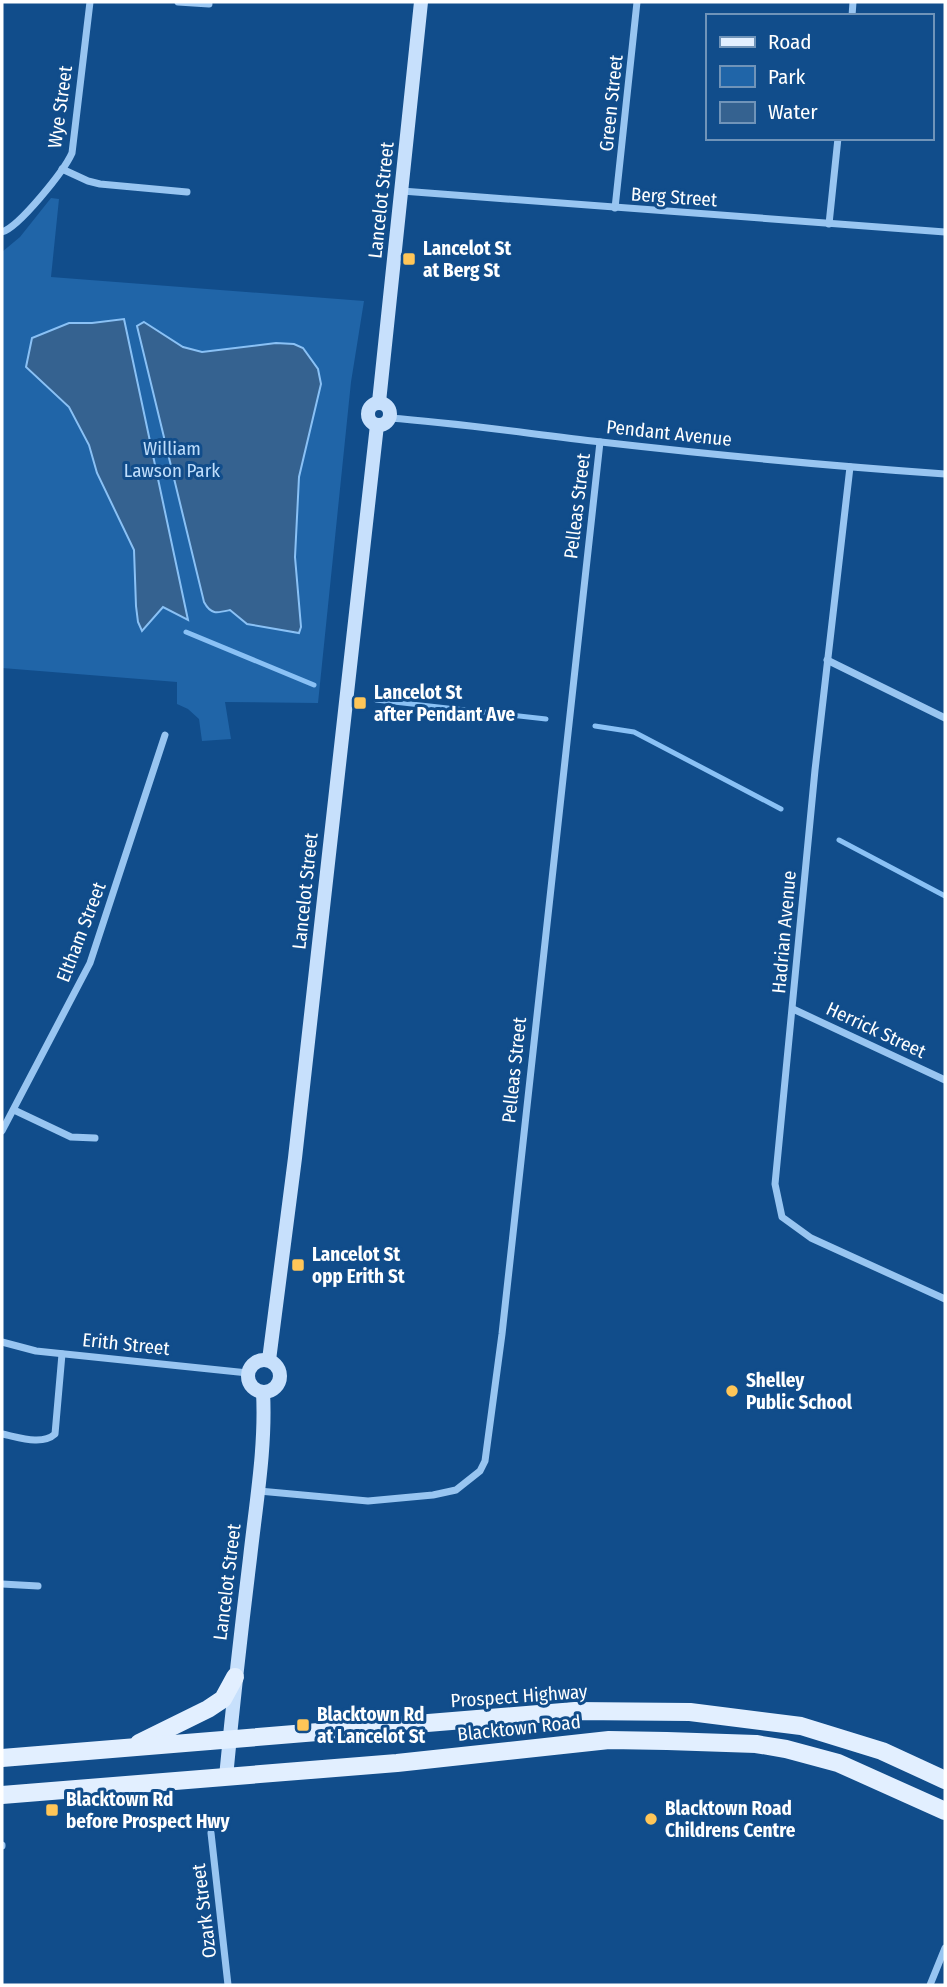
<svg xmlns="http://www.w3.org/2000/svg" width="947" height="1987" viewBox="0 0 947 1987" font-family="'Fira Sans Condensed',sans-serif">
<style>
.green{fill:#2065a8}
.water{fill:#356290;stroke:#8ac1f5;stroke-width:2}
.lines{fill:none;stroke-linecap:round;stroke-linejoin:round}
.stream{stroke:#8ac1f5;stroke-width:5}
.street{stroke:#98c5f1;stroke-width:7}
.secondary{stroke:#c7e0fc;stroke-width:14}
.primary{stroke:#e2efff;stroke-width:18}
.poi-dot{fill:#ffc658;stroke:#114d8b;stroke-width:2.5}
.labels{text-anchor:middle;dominant-baseline:central;stroke-width:6;stroke-linejoin:round;paint-order:stroke}
.street-label{font-size:19px;fill:#fff;stroke:#114d8b}
.poi-label{font-size:19px;font-weight:bold;fill:#fff;stroke:#114d8b;text-anchor:start}
.park-label{font-size:19px;fill:#bfdefc;stroke:#114d8b}
</style>
<rect width="100%" height="100%" fill="#114d8b"/>
<polygon class="green" points="51,198 59,199 51,277 364,301 351,382 318,703 225,702 231,739 202,741 199,719 188,709 177,704 177,682 2,668 2,252 20,237"/>
<g class="water">
<polygon points="124,319 188,620 163,607 142,631 138,622 136,606 134,550 97,473 89,445 69,407 26,367 32,338 69,323 92,323"/>
<path d="M144 322 183 347 202 352 276 343 294 344 303 348 318 369 321 384 299 477 295 557 301 627 299 633 247 624 230 610C217 613 211 615 204 602L137 326Z"/>
</g>
<g class="lines">
<g class="stream">
<polyline points="186,632 314,685"/>
<polyline points="376,700 546,719"/>
<polyline points="595,726 634,732 781,809"/>
<polyline points="839,840 945,896"/>
</g>
<g class="street">
<polyline points="178,2 209,4"/>
<polyline points="852,16 853,2"/>
<polyline points="62,169 88,181 100,184 187,192"/>
<polyline points="402,191 945,232"/>
<polyline points="615,208 637,2"/>
<polyline points="829,224 838,138"/>
<path d="M2 232C19 227 64 171 72 153L90 2"/>
<path d="M389 418C460 423 530 434 601 442 715 455 830 466 945 474"/>
<polyline points="850,467 815,770 775,1184 782,1217 811,1238 945,1299"/>
<polyline points="827,660 945,718"/>
<polyline points="793,1009 945,1080"/>
<polyline points="14,1110 71,1137 95,1138"/>
<polyline points="2,1131 90,963 165,735"/>
<polyline points="2,1342 36,1351 248,1373"/>
<path d="M2 1434C18 1437 42 1446 55 1434L62 1354"/>
<polyline points="259,1491 368,1501 433,1495 456,1490 480,1471 485,1461 502,1334 600,442"/>
<polyline points="2,1584 38,1586"/>
<polyline points="211,1833 228,1985"/>
<polyline points="2,1846 2,1845"/>
<polyline points="930,1985 945,1948"/>
</g>
<g class="secondary">
<polyline points="379,402 421,2"/>
<circle cx="379" cy="414" r="11"/>
<circle cx="264" cy="1376" r="16"/>
<polyline points="269,1360 295,1158 377,425"/>
<path d="M226 1777C233 1703 241 1631 250 1558 256 1503 266 1447 263 1392"/>
</g>
<g class="primary">
<polyline points="139,1743 208,1709 223,1699 235,1677"/>
<polyline points="2,1758 575,1711 690,1712 801,1726 882,1751 945,1780"/>
<polyline points="2,1795 397,1763 609,1740 667,1741 756,1744 786,1749 838,1763 945,1811"/>
</g>
</g>
<g class="poi-dot">
<rect x="402" y="252" width="14" height="14" rx="3.5"/>
<rect x="353" y="696" width="14" height="14" rx="3.5"/>
<rect x="291" y="1258" width="14" height="14" rx="3.5"/>
<circle cx="732" cy="1391" r="7"/>
<rect x="296" y="1718" width="14" height="14" rx="3.5"/>
<rect x="45" y="1803" width="14" height="14" rx="3.5"/>
<circle cx="651" cy="1819" r="7"/>
</g>
<g class="labels">
<g class="street-label">
<text transform="translate(611 103) rotate(-84)">Green Street</text>
<text transform="translate(60 107) rotate(-82)">Wye Street</text>
<text transform="translate(674 197) rotate(4)">Berg Street</text>
<text transform="translate(381 200) rotate(-84)">Lancelot Street</text>
<text transform="translate(669 433) rotate(6)">Pendant Avenue</text>
<text transform="translate(577 506) rotate(-83)">Pelleas Street</text>
<text transform="translate(305 891) rotate(-84)">Lancelot Street</text>
<text transform="translate(81 932) rotate(-69)">Eltham Street</text>
<text transform="translate(784 932) rotate(-85)">Hadrian Avenue</text>
<text transform="translate(876 1030) rotate(25)">Herrick Street</text>
<text transform="translate(514 1070) rotate(-84)">Pelleas Street</text>
<text transform="translate(126 1344) rotate(6)">Erith Street</text>
<text transform="translate(227 1582) rotate(-83)">Lancelot Street</text>
<text transform="translate(519 1696) rotate(-4)">Prospect Highway</text>
<text transform="translate(519 1728) rotate(-6)">Blacktown Road</text>
<text transform="translate(204 1911) rotate(-97)">Ozark Street</text>
</g>
<g class="poi-label">
<text x="423" y="248">Lancelot St<tspan x="423" dy="22">at Berg St</tspan></text>
<text x="374" y="692">Lancelot St<tspan x="374" dy="22">after Pendant Ave</tspan></text>
<text x="312" y="1254">Lancelot St<tspan x="312" dy="22">opp Erith St</tspan></text>
<text x="746" y="1380">Shelley<tspan x="746" dy="22">Public School</tspan></text>
<text x="317" y="1714">Blacktown Rd<tspan x="317" dy="22">at Lancelot St</tspan></text>
<text x="66" y="1799">Blacktown Rd<tspan x="66" dy="22">before Prospect Hwy</tspan></text>
<text x="665" y="1808">Blacktown Road<tspan x="665" dy="22">Childrens Centre</tspan></text>
</g>
<g class="park-label">
<text x="172" y="448">William<tspan x="172" dy="22">Lawson Park</tspan></text>
</g>
</g>
<rect width="947" height="1987" fill="none" stroke="#ffffff" stroke-width="7"/>
<rect x="706" y="14" width="228" height="126" fill="#114d8b" stroke="#7094b9" stroke-width="2"/>
<rect x="720" y="37" width="35" height="10" fill="#e2efff" stroke="#7094b9" stroke-width="2"/>
<text x="768" y="49" font-size="21" fill="#ffffff">Road</text>
<rect x="720" y="66" width="35" height="21" fill="#2065a8" stroke="#7094b9" stroke-width="2"/>
<text x="768" y="84" font-size="21" fill="#ffffff">Park</text>
<rect x="720" y="102" width="35" height="21" fill="#356290" stroke="#7094b9" stroke-width="2"/>
<text x="768" y="119" font-size="21" fill="#ffffff">Water</text>
</svg>
